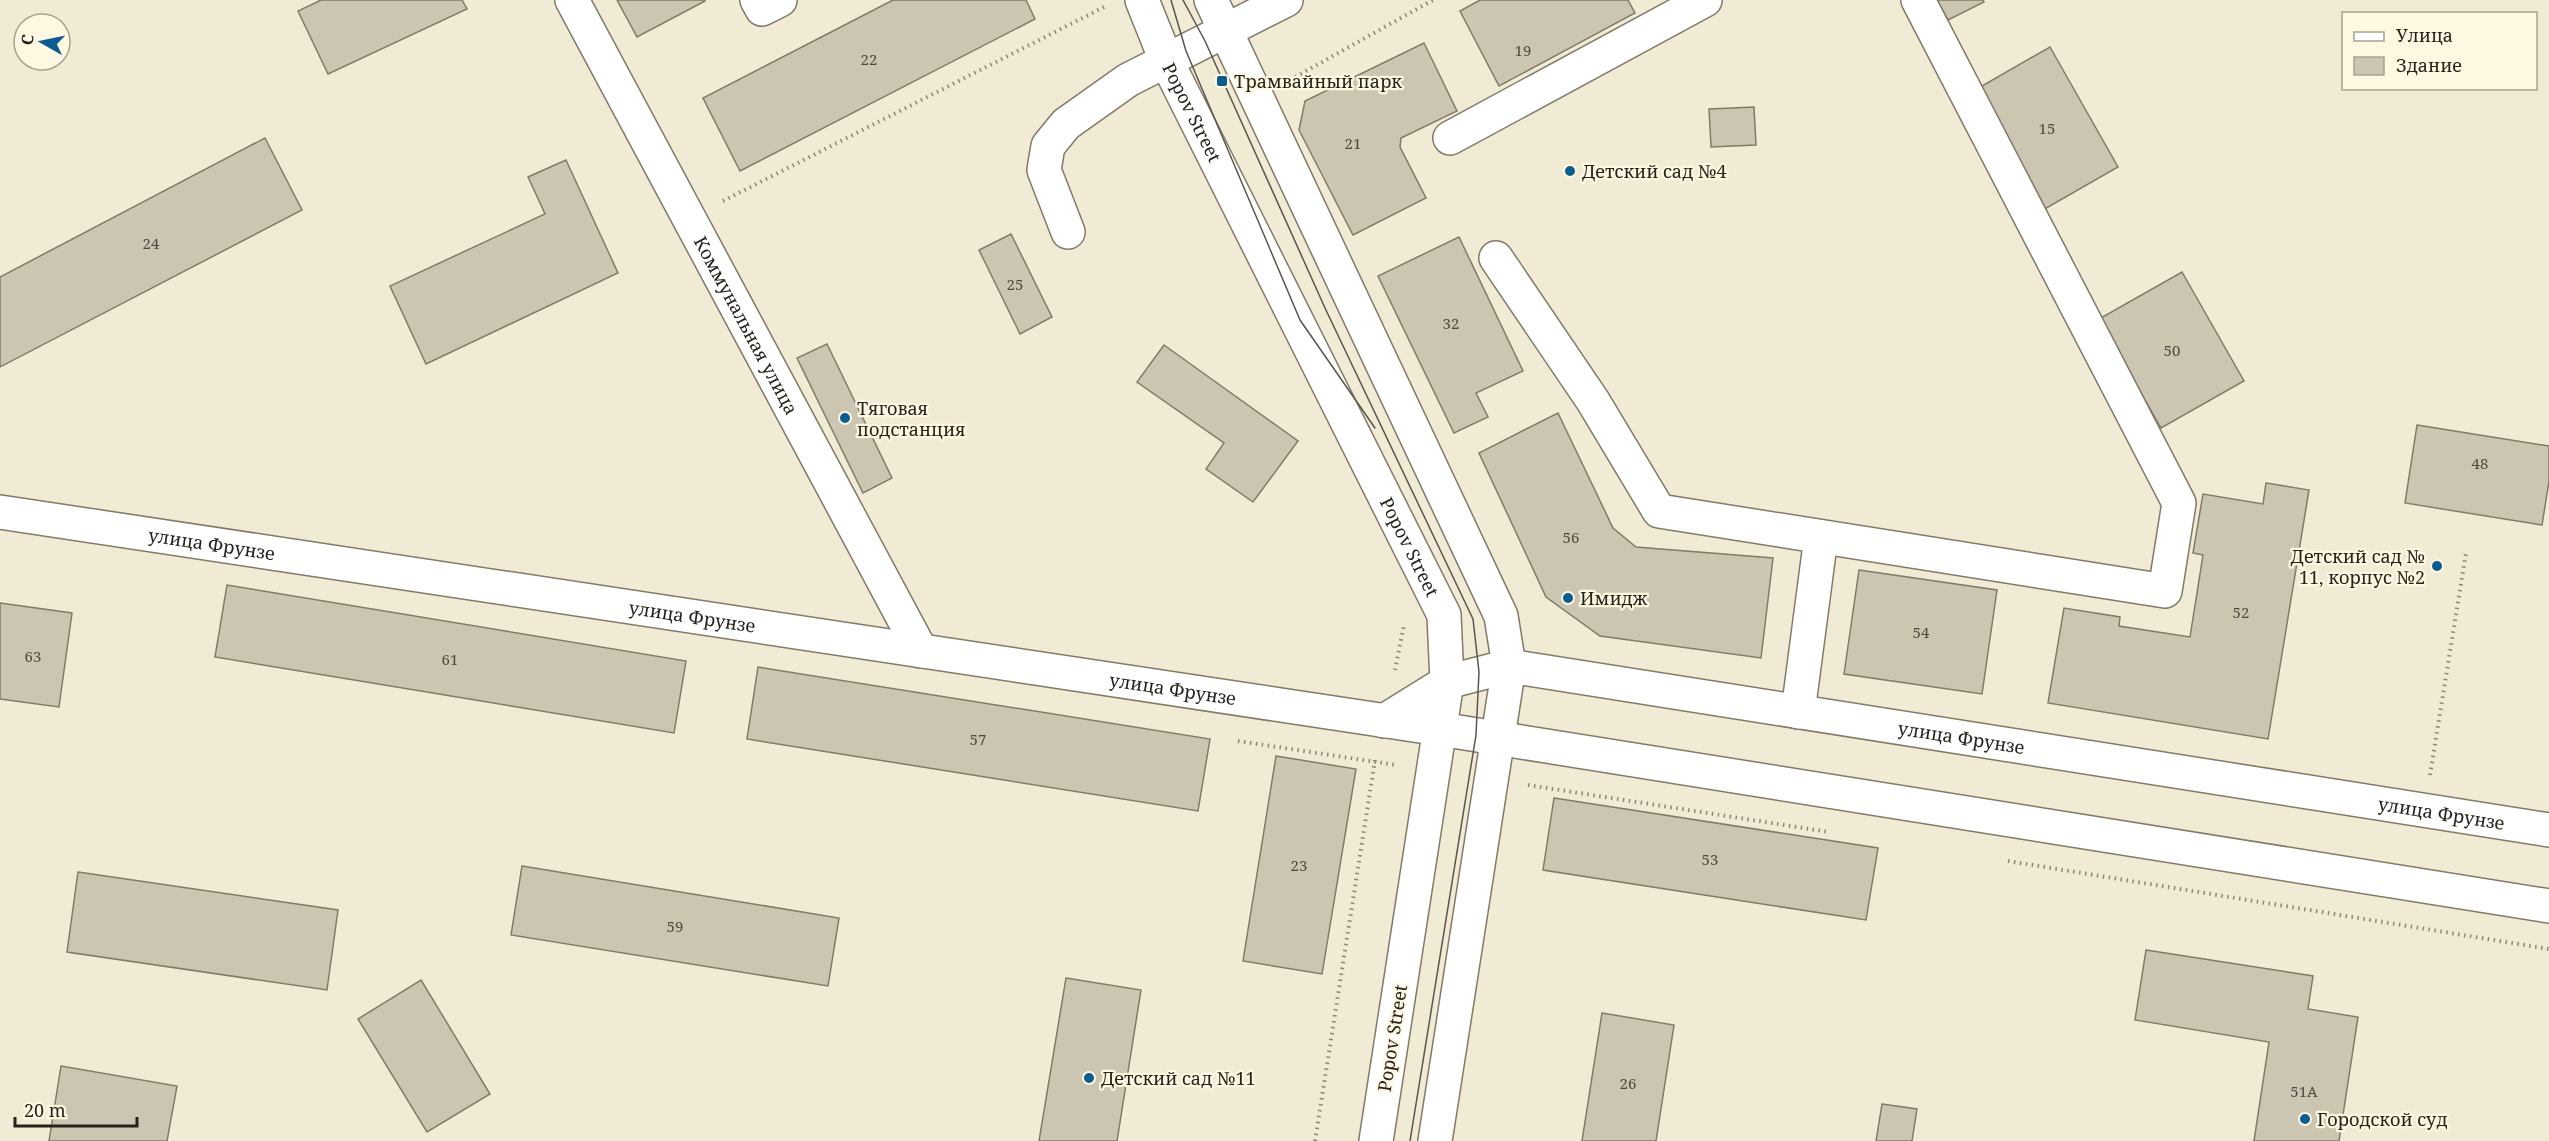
<svg xmlns="http://www.w3.org/2000/svg" width="2549" height="1141" viewBox="0 0 2549 1141" font-family="'Noto Serif',serif">
<style>
.building{fill:#ccc5b1;stroke:#817b68;stroke-width:1.5}
.lines{fill:none;stroke-linecap:round;stroke-linejoin:round}
.minor-casing{stroke:#817a68;stroke-width:36}
.path{stroke:#8c8779;stroke-width:4;stroke-dasharray:1.5 4.5;stroke-linecap:butt}
.minor{stroke:#fff;stroke-width:33}
.tram{stroke:#5a564c;stroke-width:1.5}
.poi-dot{fill:#0b5c8f;stroke:#fef7e2;stroke-width:2}
.labels{text-anchor:middle;dominant-baseline:central;stroke-width:4.5;stroke-linejoin:round;paint-order:stroke}
.number-label{font-size:15px;fill:#4f4b40}
.poi-label{font-size:18px;fill:#25221b;stroke:#fef7e2;text-anchor:start}
.street-label{font-size:18px;fill:#25221b;stroke:#fef7e2}
</style>
<rect width="100%" height="100%" fill="#f1ead5"/>
<g class="building">
<polygon points="321,0 462,0 467,9 328,74 298,11"/>
<polygon points="617,0 704,0 705,1 637,37"/>
<polygon points="893,0 1026,0 1035,19 740,171 703,98"/>
<polygon points="1480,0 1628,0 1635,13 1499,86 1460,11"/>
<polygon points="1937,0 1983,0 1984,2 1948,20"/>
<polygon points="1424,43 1457,111 1401,138 1400,147 1426,198 1353,235 1299,130 1305,101"/>
<polygon points="2050,47 2118,167 2043,210 1975,90"/>
<polygon points="1754,107 1756,145 1711,147 1709,109"/>
<polygon points="265,138 302,210 0,367 0,277"/>
<polygon points="566,160 618,273 426,364 390,286 545,214 528,177"/>
<polygon points="1011,234 1052,317 1020,334 979,250"/>
<polygon points="1459,237 1523,371 1476,393 1488,417 1454,433 1378,276"/>
<polygon points="2182,272 2244,381 2161,428 2099,319"/>
<polygon points="827,344 892,478 863,493 797,358"/>
<polygon points="1164,345 1298,441 1253,502 1206,469 1224,443 1137,382"/>
<polygon points="1558,413 1613,528 1636,547 1773,558 1761,658 1600,636 1546,597 1479,453"/>
<polygon points="2417,425 2549,446 2549,481 2542,525 2405,503"/>
<polygon points="2266,483 2309,490 2268,739 2048,703 2064,608 2120,617 2119,626 2190,637 2203,555 2193,553 2203,494 2263,504"/>
<polygon points="1859,570 1997,590 1982,694 1844,674"/>
<polygon points="227,585 686,661 674,733 215,657"/>
<polygon points="0,603 72,613 59,707 0,699"/>
<polygon points="758,667 1210,739 1198,811 747,739"/>
<polygon points="1276,756 1356,769 1322,974 1243,961"/>
<polygon points="1554,798 1878,848 1866,920 1543,870"/>
<polygon points="522,866 839,918 828,986 511,935"/>
<polygon points="78,872 338,910 327,990 67,952"/>
<polygon points="2146,950 2313,976 2308,1009 2358,1017 2339,1141 2254,1141 2269,1042 2135,1020"/>
<polygon points="1066,978 1141,990 1117,1141 1039,1141"/>
<polygon points="421,980 490,1094 427,1132 358,1019"/>
<polygon points="1602,1013 1674,1025 1656,1141 1582,1141"/>
<polygon points="61,1066 177,1086 167,1141 49,1141"/>
<polygon points="1882,1104 1917,1109 1912,1141 1876,1141"/>
</g>
<g class="lines">
<g class="minor-casing">
<g id="minor">
<path id="s1" d="M572 0 921 651"/>
<polyline points="757,0 762,9 780,0"/>
<path id="s2" d="M1142 0 1166 60 1444 615 1447 682 1376 1141"/>
<polyline points="1211,0 1501,616 1509,666 1435,1141"/>
<polyline points="1450,138 1705,0"/>
<polyline points="1068,232 1044,170 1048,146 1066,124 1128,80 1286,0"/>
<polyline points="1496,258 1593,401 1659,511 2165,591 2179,503 1918,0"/>
<path id="s3" d="M0 512 1440 729 2549 906"/>
<polyline points="1798,712 1821,537"/>
<path id="s4" d="M1384 721 1447 682 1509 666 2549 830"/>
</g>
</g>
<g class="path">
<polyline points="1290,80 1433,0"/>
<polyline points="723,201 1106,6"/>
<polyline points="1395,670 1404,625"/>
<polyline points="1238,741 1396,765"/>
<polyline points="2430,775 2466,553"/>
<polyline points="1528,785 1829,832"/>
<polyline points="2008,861 2549,949"/>
<polyline points="1315,1141 1375,760"/>
</g>
<use href="#minor" class="minor"/>
<g class="tram">
<polyline points="1171,0 1186,51 1300,320 1375,428"/>
<polyline points="1183,0 1205,41 1325,308 1473,619 1479,672 1476,735 1410,1141"/>
</g>
</g>
<g class="poi-dot">
<rect x="1216" y="75" width="12" height="12" rx="3"/>
<circle cx="1570" cy="171" r="6"/>
<circle cx="845" cy="418" r="6"/>
<circle cx="2437" cy="566" r="6"/>
<circle cx="1568" cy="598" r="6"/>
<circle cx="1089" cy="1078" r="6"/>
<circle cx="2305" cy="1119" r="6"/>
</g>
<g class="labels">
<g class="number-label">
<text x="1523" y="50">19</text>
<text x="869" y="59">22</text>
<text x="2047" y="128">15</text>
<text x="1353" y="143">21</text>
<text x="151" y="243">24</text>
<text x="1015" y="284">25</text>
<text x="1451" y="323">32</text>
<text x="2172" y="350">50</text>
<text x="2480" y="463">48</text>
<text x="1571" y="537">56</text>
<text x="2241" y="612">52</text>
<text x="1921" y="632">54</text>
<text x="33" y="656">63</text>
<text x="450" y="659">61</text>
<text x="978" y="739">57</text>
<text x="1710" y="859">53</text>
<text x="1299" y="865">23</text>
<text x="675" y="926">59</text>
<text x="1628" y="1083">26</text>
<text x="2304" y="1091">51А</text>
</g>
<g class="poi-label">
<text x="1234" y="81">Трамвайный парк</text>
<text x="1582" y="171">Детский сад №4</text>
<text x="857" y="408">Тяговая<tspan x="857" dy="21">подстанция</tspan></text>
<text x="2425" y="556" text-anchor="end">Детский сад №<tspan x="2425" dy="21">11, корпус №2</tspan></text>
<text x="1580" y="598">Имидж</text>
<text x="1101" y="1078">Детский сад №11</text>
<text x="2317" y="1119">Городской суд</text>
</g>
<g class="street-label">
<text stroke="none"><textPath href="#s2" startOffset="123">Popov Street</textPath></text>
<text stroke="none"><textPath href="#s1" startOffset="369">Коммунальная улица</textPath></text>
<text stroke="none"><textPath href="#s3" startOffset="214">улица Фрунзе</textPath></text>
<text stroke="none"><textPath href="#s2" startOffset="609">Popov Street</textPath></text>
<text stroke="none"><textPath href="#s3" startOffset="700">улица Фрунзе</textPath></text>
<text stroke="none"><textPath href="#s3" startOffset="1186">улица Фрунзе</textPath></text>
<text stroke="none"><textPath href="#s4" startOffset="596">улица Фрунзе</textPath></text>
<text stroke="none"><textPath href="#s4" startOffset="1082">улица Фрунзе</textPath></text>
<text transform="translate(1392 1038) rotate(-81)">Popov Street</text>
</g>
</g>
<rect x="2342" y="12" width="195" height="78" fill="#fef7e2" stroke="#a7a292" stroke-width="1.5"/>
<rect x="2354" y="32" width="30" height="9" fill="#ffffff" stroke="#a7a292" stroke-width="1.5"/>
<text x="2396" y="42" font-size="18" fill="#25221b">Улица</text>
<rect x="2354" y="57" width="30" height="18" fill="#ccc5b1" stroke="#a7a292" stroke-width="1.5"/>
<text x="2396" y="72" font-size="18" fill="#25221b">Здание</text>
<g transform="translate(42 42) rotate(279)"><circle r="28" fill="#fef7e2" stroke="#a7a292" stroke-width="1.5"/>
<path d="M0-4.5L10 22L0 15L-10 22Z" fill="#0b5c8f"/>
<text y="-9" font-size="16" font-weight="bold" text-anchor="middle" fill="#25221b">С</text>
</g>
<path d="M15 1117v9h122v-9" fill="none" stroke="#25221b" stroke-width="3"/>
<text x="24" y="1117" font-size="18" fill="#25221b" stroke="#fef7e2" stroke-width="4.5" paint-order="stroke">20 m</text>
</svg>
